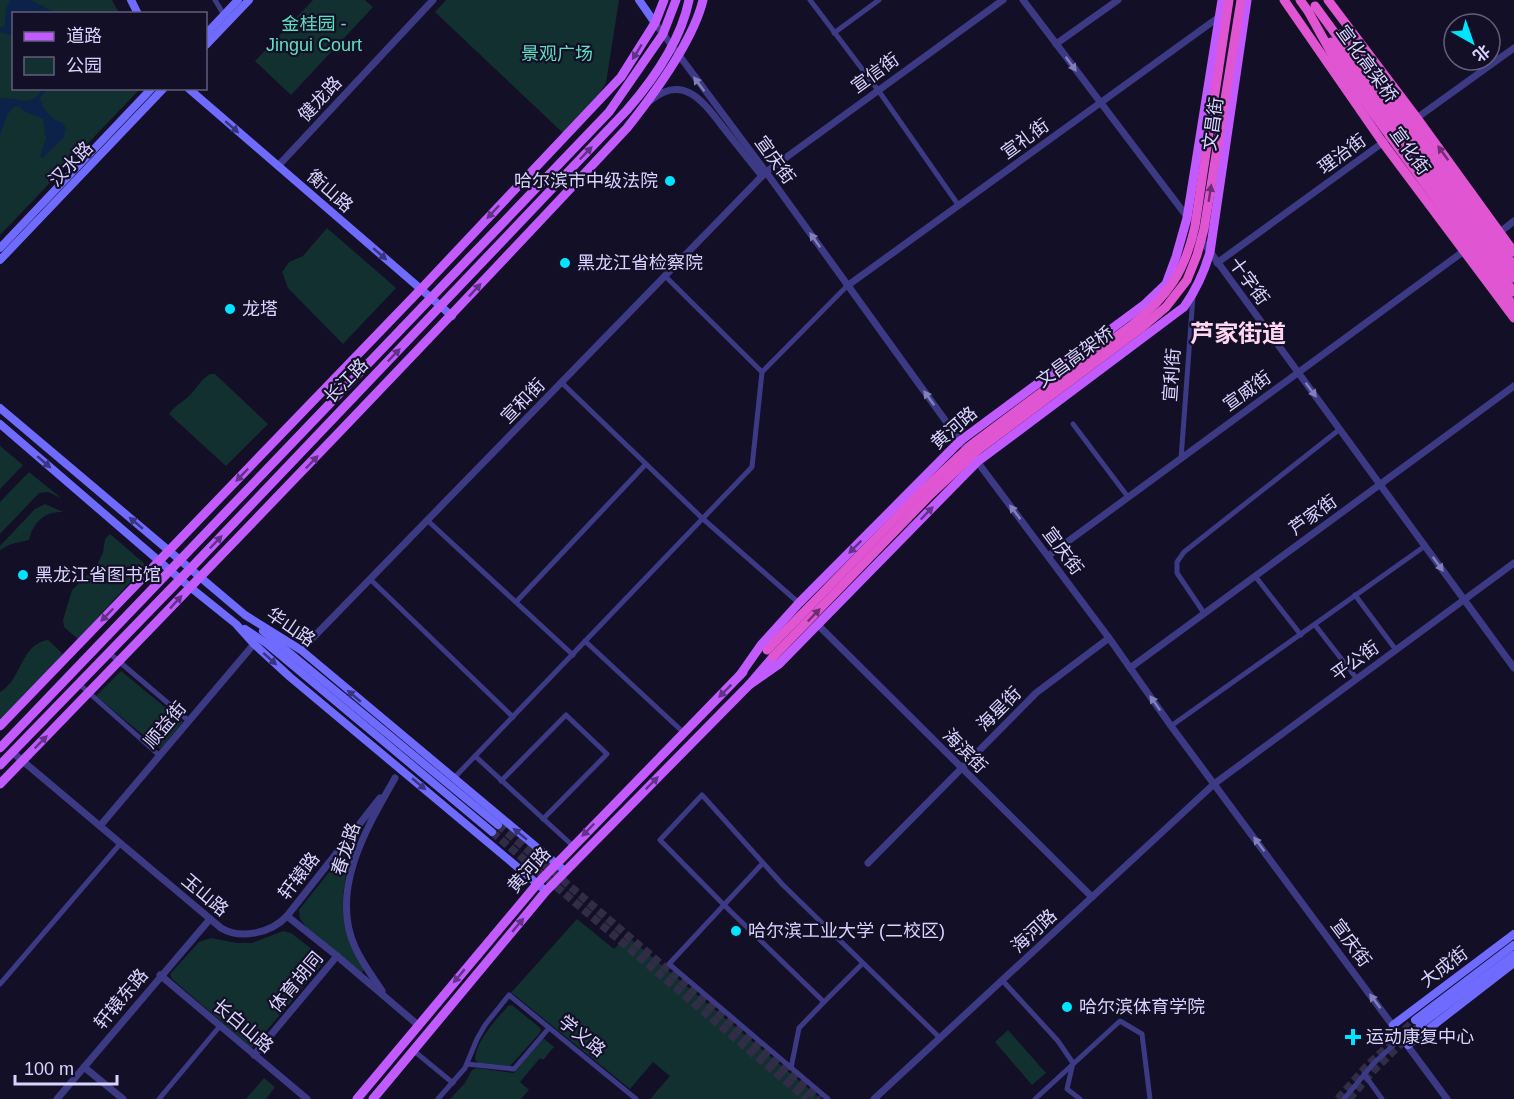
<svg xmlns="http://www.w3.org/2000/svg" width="1514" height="1099" viewBox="0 0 1514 1099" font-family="Helvetica,'Noto Sans SC',sans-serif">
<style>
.green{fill:#12302f}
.water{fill:#0c2248}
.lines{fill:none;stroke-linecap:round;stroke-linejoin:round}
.secondary-tunnel{stroke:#312d47;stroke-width:8;stroke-dasharray:8 4;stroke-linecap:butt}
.minor{stroke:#3d3a85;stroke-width:5}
.tertiary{stroke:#3d3a85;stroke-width:7}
.secondary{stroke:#6f6bff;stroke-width:8}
.primary{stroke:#c25bff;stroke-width:9}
.trunk{stroke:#e055d1;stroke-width:9}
.trunk-bridge{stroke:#e055d1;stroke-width:9}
.oneway{fill:#623188}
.oneway2{fill:#837fbc}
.oneway3{fill:#38347d}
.oneway4{fill:#6f2e73}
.poi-dot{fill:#00e5ff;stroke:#130f26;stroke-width:2}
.labels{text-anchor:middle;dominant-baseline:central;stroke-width:4.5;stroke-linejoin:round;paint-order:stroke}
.park-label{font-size:18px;fill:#5fe0c0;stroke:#130f26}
.street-label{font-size:18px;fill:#d9d4ff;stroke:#130f26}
.poi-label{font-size:18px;fill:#d9d4ff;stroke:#130f26;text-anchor:start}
.district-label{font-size:24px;font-weight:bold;fill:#ffd6f0;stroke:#130f26}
</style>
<rect width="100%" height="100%" fill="#130f26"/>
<g class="green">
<polygon points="0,0 112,0 119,13 14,14 14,88 140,89 0,235"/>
<polygon points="313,0 365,0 373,7 291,95 255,61"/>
<polygon points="446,0 619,0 606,83 600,93 563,133 435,12"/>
<polygon points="327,228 396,288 343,344 288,288 282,272 289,262 303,256"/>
<path d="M210 374H215L268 424 226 466 169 414C175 405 185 401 192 393 198 386 202 379 210 374Z"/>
<polygon points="0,446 23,465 0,489"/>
<polygon points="29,472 61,498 48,492 39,493 0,534 0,502"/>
<path d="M45 504 63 512C45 511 33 522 29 540L11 544 0 550V546L35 509Z"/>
<polygon points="110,534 146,565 78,639 64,627 63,620 72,590 96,567 103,553 105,539"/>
<path d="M48 640 63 654 0 722V692C22 680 20 644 48 640Z"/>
<polygon points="121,671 183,722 160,749 96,696"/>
<path d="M349 847 352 849C339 903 337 920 364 970L362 973 307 928 300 919 299 910Z"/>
<polygon points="577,919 614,949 627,936 821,1099 650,1099 670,1076 653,1062 630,1089 512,993 509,995"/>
<polygon points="283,931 291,933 326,960 252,1048 172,979 170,974 199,942 211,938 237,943 252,943"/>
<path d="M512 1005 539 1027 541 1030 539 1034 510 1066 478 1063 475 1059C477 1039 496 1020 508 1006Z"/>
<polygon points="1008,1030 1046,1073 1032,1085 995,1042"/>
<polygon points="543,1038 554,1047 543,1060 540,1058 520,1082 529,1090 521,1099 450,1099 465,1083 472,1070 477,1068 514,1073"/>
<polygon points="264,1078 275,1087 266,1099 246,1099"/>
</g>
<g class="water">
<polygon points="10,0 31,0 56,13 34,11 27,13 14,14 13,36 0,32 0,28 5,25 6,8"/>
<path d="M43 89H47L40 98C42 109 52 120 63 123L66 129 64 137 43 158 40 156 46 138 43 119C34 114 26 115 19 106 6 107 5 125 0 135V98C20 97 29 109 43 89Z"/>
</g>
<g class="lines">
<g class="secondary-tunnel">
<polyline points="498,825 819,1099"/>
<polyline points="492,832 807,1099"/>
<polyline points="1338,1099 1367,1066 1415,1020"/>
<polyline points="1349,1099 1374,1070 1420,1025"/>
</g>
<g class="minor">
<polyline points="215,0 224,15"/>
<polyline points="810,0 878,90 959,206"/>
<polyline points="834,33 879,0"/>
<polyline points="665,276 762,372"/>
<polyline points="561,382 702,518 799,603"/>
<polyline points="1073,424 1128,497"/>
<polyline points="1181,459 1193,296"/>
<polyline points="427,520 573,655"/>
<polyline points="1255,576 1301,635"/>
<polyline points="370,579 513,717"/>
<polyline points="1355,595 1396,650"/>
<polyline points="516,602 646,464"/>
<polyline points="1204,613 1177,573 1177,562 1184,552 1340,429"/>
<polyline points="1315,625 1357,679"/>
<polyline points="585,641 683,732"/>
<polyline points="108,652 189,721"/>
<polyline points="78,683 160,756"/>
<polyline points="1171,726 1425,546"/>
<polyline points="475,756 573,846"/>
<polyline points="453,779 752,467 762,372 847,286"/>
<polyline points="501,781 566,715 607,754 543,819"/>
<polyline points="763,863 669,964 828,1099"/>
<polyline points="863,963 824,1002 725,906 660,840 702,795 783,885 940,1038"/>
<polyline points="1002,980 1058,1041 1073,1063 1067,1089 1080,1099"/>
<polyline points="0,984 120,844"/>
<polyline points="414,1051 453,1083"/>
<polyline points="467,1064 514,1069 549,1028"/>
<polyline points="791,1068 799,1028 824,1002"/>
<polyline points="1364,1074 1382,1099"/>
<polyline points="159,1099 220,1026"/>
<polyline points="438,1099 465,1068 477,1039 485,1025 509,995 636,1099"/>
<polyline points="1035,1099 1120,1021 1142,1034 1150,1099"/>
<polyline points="1344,1099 1373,1064 1402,1037"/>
</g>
<g class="tertiary">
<polyline points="1023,0 1188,218"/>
<polyline points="655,23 766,172 963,445"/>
<polyline points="1056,44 1118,0"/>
<path d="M651 100C686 72 706 106 726 131 738 146 750 161 762 176"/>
<polyline points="1414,120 1514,48"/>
<polyline points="278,166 433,0"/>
<polyline points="1500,232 1514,221"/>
<polyline points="1200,238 1514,668"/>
<polyline points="1217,263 1385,141"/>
<polyline points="847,286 1219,17"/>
<polyline points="976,460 1109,638 1171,726 1447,1099"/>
<polyline points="1048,556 1464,251"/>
<polyline points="818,625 1092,897"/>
<polyline points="301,650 766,172 1003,0"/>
<polyline points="1130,668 1514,386"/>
<path d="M12 752 221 928C241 940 271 933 287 916L337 956 418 1025"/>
<polyline points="100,826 254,644"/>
<polyline points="868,863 1036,693 1109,638"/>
<polyline points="287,916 380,798"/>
<polyline points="160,975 307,1099"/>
<path d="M382 991C373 977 362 963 355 947 329 890 367 827 395 778"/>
<polyline points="254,1055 337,956"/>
<polyline points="84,1067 123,1099"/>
<polyline points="57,1099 210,919"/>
<polyline points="874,1099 1214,784 1514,563"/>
</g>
<g class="secondary">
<polyline points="131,0 138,14"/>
<polyline points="639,0 655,23"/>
<polyline points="206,34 238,0"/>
<polyline points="206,45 249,0"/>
<polyline points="188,88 452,316"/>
<polyline points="0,248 152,88"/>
<polyline points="0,260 164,88"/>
<polyline points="0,408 245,615 301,650 565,871"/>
<polyline points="0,424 180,579 236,624 254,644 290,677 546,891"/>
<polyline points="245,629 266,643 492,832"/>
<polyline points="263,631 498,825"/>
<polyline points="1415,1020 1514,945"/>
<polyline points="1393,1025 1514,934"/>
<polyline points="1420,1025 1514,955"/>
<polyline points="1408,1045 1514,963"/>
</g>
<g class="primary">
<polyline points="740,675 761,645 799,603 960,441 1145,304 1166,284 1176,257 1187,218 1222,0"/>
<path d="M749 685 779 664 977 462 1184 307C1196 290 1204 273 1210 252L1247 0"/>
<polyline points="0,726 421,289 621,77 655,23 664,0"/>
<polyline points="0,748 609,112 663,34 676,0"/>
<path d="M0 765 191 568 627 110C653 80 681 40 689 0"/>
<path d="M0 784C210 567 421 349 627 128 654 94 693 42 703 0"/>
<polyline points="357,1099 537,884 743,672"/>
<polyline points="373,1099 546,891 749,685 773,657"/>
</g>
<g class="trunk">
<polyline points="1284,0 1383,143 1514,318"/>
<polyline points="1300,0 1308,11"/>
<polyline points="1328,0 1417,118 1514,252"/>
<polyline points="1508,298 1514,307"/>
</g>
<g class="trunk-bridge">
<polyline points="1315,6 1514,278"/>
<polyline points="1308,11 1338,65 1508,298"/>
<polyline points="1341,34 1357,50 1514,266"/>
<polyline points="1331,42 1514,292"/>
<path d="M767 650 921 492 971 445 1132 325C1168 296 1185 272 1195 226L1229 0"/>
<polyline points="773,657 929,496 978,450 1140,329 1166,307 1187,280 1197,255 1204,229 1241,0"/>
</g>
</g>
<defs><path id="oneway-solid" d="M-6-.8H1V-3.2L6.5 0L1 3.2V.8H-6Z" transform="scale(1.5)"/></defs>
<g class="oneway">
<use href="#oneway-solid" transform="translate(637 52) rotate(122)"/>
<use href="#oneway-solid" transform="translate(586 153) rotate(-46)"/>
<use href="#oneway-solid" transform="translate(493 212) rotate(133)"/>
<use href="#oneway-solid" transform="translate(475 290) rotate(-47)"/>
<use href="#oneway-solid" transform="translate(394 355) rotate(-46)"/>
<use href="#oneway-solid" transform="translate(312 462) rotate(-46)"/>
<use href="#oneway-solid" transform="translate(242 475) rotate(134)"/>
<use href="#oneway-solid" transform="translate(927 513) rotate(-46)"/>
<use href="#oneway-solid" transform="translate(216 542) rotate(-46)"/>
<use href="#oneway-solid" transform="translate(855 547) rotate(135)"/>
<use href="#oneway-solid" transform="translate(176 602) rotate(-47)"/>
<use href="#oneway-solid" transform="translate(107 615) rotate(134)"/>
<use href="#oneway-solid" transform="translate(725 691) rotate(135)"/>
<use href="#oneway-solid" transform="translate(41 742) rotate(-45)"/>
<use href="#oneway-solid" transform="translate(652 783) rotate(-45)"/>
<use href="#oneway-solid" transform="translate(588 830) rotate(134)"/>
<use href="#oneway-solid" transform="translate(518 925) rotate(-50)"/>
<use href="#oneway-solid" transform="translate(459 976) rotate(130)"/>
</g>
<g class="oneway2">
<use href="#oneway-solid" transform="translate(1071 64) rotate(54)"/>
<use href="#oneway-solid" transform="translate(699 84) rotate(-127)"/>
<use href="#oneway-solid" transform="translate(815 240) rotate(-125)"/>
<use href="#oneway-solid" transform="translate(1311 390) rotate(53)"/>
<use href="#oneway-solid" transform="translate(929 398) rotate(-126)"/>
<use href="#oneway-solid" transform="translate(1015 512) rotate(-127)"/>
<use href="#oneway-solid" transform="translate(1438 564) rotate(54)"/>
<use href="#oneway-solid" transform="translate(1155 703) rotate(-125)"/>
<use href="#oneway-solid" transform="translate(1259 844) rotate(-127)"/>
<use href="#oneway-solid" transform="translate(1375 1001) rotate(-127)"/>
</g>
<g class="oneway3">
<use href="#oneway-solid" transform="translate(232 127) rotate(41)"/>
<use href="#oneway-solid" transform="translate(380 254) rotate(41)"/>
<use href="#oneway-solid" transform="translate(44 462) rotate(41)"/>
<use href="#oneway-solid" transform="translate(136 523) rotate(-140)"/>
<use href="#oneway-solid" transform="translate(270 659) rotate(42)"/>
<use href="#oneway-solid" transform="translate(354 696) rotate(-140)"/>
<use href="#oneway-solid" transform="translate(419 784) rotate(40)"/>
<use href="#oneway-solid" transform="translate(520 834) rotate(-141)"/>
</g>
<g class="oneway4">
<use href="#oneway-solid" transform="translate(1443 153) rotate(-126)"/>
<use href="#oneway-solid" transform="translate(1210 193) rotate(-81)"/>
<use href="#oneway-solid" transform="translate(814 615) rotate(-46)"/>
</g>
<g class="poi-dot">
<circle cx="670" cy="181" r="6"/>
<circle cx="565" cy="263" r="6"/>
<circle cx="230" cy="309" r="6"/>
<circle cx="23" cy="575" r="6"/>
<circle cx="736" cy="931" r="6"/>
<circle cx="1067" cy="1007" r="6"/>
<path d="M1350 1028h6v6h6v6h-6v6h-6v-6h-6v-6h6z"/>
</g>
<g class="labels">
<g class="park-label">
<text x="314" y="24">金桂园 -<tspan x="314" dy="21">Jingui Court</tspan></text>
<text x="557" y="54">景观广场</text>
</g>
<g class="street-label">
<text transform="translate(1367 64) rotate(54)">宣化高架桥</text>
<text transform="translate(875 73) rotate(-36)">宣信街</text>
<text transform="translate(320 99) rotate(-47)">健龙路</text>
<text transform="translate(1213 124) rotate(-82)">文昌街</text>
<text transform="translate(1025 139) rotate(-36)">宣礼街</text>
<text transform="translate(1410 151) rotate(54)">宣化街</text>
<text transform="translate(1342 154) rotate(-36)">理治街</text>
<text transform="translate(775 160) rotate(54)">宣庆街</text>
<text transform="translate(71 164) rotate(-46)">汉水路</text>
<text transform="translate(330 191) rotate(41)">衡山路</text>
<text transform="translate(1249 281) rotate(54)">十字街</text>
<text transform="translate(1075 357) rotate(-36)">文昌高架桥</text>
<text transform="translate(1172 375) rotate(-86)">宣利街</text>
<text transform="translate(346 381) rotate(-46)">长江路</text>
<text transform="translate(1247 391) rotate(-36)">宣威街</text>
<text transform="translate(523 401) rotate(-46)">宣和街</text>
<text transform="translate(954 428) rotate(-41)">黄河路</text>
<text transform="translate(1313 515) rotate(-36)">芦家街</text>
<text transform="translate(1063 551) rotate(53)">宣庆街</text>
<text transform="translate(291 627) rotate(34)">华山路</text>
<text transform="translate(1355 661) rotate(-36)">平公街</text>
<text transform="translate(999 709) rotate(-45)">海星街</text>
<text transform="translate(165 725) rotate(-50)">顺益街</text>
<text transform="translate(965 751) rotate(45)">海滨街</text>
<text transform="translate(346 849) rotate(-72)">春龙路</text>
<text transform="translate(529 870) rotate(-48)">黄河路</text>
<text transform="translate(299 876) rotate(-52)">轩辕路</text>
<text transform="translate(205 895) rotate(40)">玉山路</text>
<text transform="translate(1034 931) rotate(-43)">海河路</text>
<text transform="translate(1351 943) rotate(53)">宣庆街</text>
<text transform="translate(1444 967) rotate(-37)">大成街</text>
<text transform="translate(296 982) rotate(-50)">体育胡同</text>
<text transform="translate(121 999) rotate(-50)">轩辕东路</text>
<text transform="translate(243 1026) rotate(40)">长白山路</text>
<text transform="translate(582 1036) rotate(39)">学义路</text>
</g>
<g class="poi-label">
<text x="658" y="181" text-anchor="end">哈尔滨市中级法院</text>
<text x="577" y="263">黑龙江省检察院</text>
<text x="242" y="309">龙塔</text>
<text x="35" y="575">黑龙江省图书馆</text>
<text x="748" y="931">哈尔滨工业大学 (二校区)</text>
<text x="1079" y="1007">哈尔滨体育学院</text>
<text x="1366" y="1037">运动康复中心</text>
</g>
<g class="district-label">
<text x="1238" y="333">芦家街道</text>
</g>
</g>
<rect x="12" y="12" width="195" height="78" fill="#130f26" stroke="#625e7d" stroke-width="1.5"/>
<rect x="24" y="32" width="30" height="9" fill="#c25bff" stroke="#625e7d" stroke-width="1.5"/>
<text x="66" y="42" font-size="18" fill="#d9d4ff">道路</text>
<rect x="24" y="57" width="30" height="18" fill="#12302f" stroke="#625e7d" stroke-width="1.5"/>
<text x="66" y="72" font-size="18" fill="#d9d4ff">公园</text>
<g transform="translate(1472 42) rotate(140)"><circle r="28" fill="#130f26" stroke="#625e7d" stroke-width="1.5"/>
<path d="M0-4.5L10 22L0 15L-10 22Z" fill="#00e5ff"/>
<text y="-9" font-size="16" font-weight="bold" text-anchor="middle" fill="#d9d4ff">北</text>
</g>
<path d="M15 1075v9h102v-9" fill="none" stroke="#d9d4ff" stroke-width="3"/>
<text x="24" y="1075" font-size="18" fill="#d9d4ff" stroke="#130f26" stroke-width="4.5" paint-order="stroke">100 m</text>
</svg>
